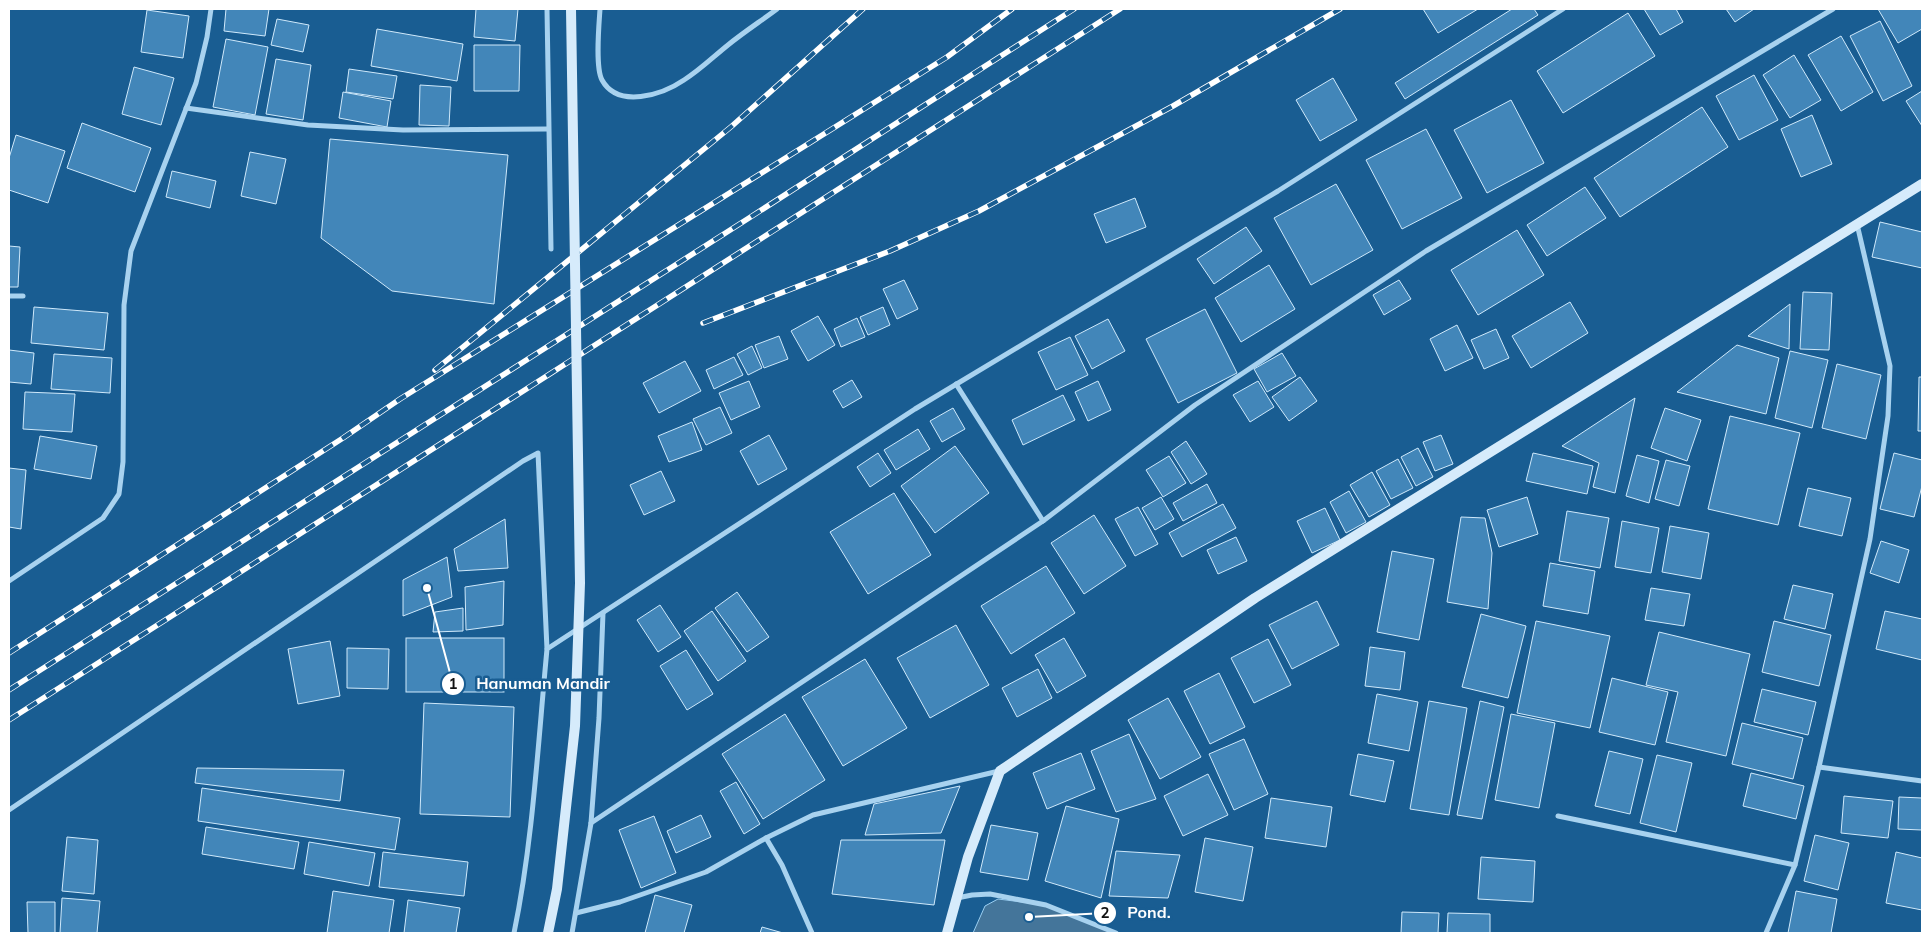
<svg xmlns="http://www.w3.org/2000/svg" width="1931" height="942" viewBox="0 0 1931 942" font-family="Mulish,sans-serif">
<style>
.water{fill:#44759a;stroke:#9bcff2}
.building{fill:#4286b9;stroke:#cfe9fb}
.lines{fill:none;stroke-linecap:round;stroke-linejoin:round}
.street{stroke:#a8d2ef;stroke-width:5}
.secondary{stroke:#d6ebfb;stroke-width:10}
.rail-casing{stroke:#fff;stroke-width:5.5}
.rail{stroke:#195d92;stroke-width:4;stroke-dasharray:11;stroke-linecap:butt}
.secondary-bridge{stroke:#d6ebfb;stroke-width:10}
.leader{fill:none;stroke:#fff;stroke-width:2}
.callout-dot{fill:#fff;stroke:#195d92;stroke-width:2}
.mark-label{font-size:15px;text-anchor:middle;font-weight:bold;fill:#111}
.callout-label{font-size:16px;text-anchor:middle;font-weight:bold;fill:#fff;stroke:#195d92;stroke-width:5;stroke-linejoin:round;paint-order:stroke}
</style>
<rect width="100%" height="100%" fill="#195d92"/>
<polygon class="water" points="998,899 1046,905 1116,933 973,933 985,906"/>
<g class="building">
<polygon points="226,9 269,9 265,36 224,31"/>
<polygon points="476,9 518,9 515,41 474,37"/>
<polygon points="1423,9 1478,9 1438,33"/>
<polygon points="1512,9 1534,9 1538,15 1405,99 1395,83"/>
<polygon points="1644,9 1676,9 1683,22 1660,35"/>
<polygon points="1726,9 1754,9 1735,22"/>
<polygon points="1878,9 1922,9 1922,29 1898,43"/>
<polygon points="147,10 189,16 183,58 141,52"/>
<polygon points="1628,13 1655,56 1563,113 1537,71"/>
<polygon points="277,19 309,25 303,52 271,45"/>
<polygon points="1880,21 1912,86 1883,101 1850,36"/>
<polygon points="377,29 463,44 457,81 371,66"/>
<polygon points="1841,36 1873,92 1841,111 1808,55"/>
<polygon points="226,39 268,47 255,115 213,107"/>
<polygon points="474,45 520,45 519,91 474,91"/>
<polygon points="1794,55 1821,100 1790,118 1763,75"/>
<polygon points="276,59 311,65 303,120 266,114"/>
<polygon points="134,67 174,78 161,125 122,114"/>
<polygon points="349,69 397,76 393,99 346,92"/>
<polygon points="1754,75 1778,120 1739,140 1716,96"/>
<polygon points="1333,78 1357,120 1320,141 1296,100"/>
<polygon points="420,85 451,87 449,126 419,125"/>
<polygon points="1922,91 1922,126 1906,101"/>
<polygon points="343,92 391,101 387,127 339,118"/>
<polygon points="1511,100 1544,163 1487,193 1454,130"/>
<polygon points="1702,107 1728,147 1620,217 1594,178"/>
<polygon points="1812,115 1832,164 1801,177 1781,129"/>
<polygon points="82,123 151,148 135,192 67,168"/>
<polygon points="1426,129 1462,198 1402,229 1366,160"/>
<polygon points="16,135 65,151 48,203 9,190 9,158"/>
<polygon points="330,139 508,155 494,304 392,291 321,238"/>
<polygon points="250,152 286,159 276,204 241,196"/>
<polygon points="172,171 216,181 210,208 166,197"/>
<polygon points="1336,184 1373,250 1311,285 1274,218"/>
<polygon points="1585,187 1606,218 1547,256 1527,225"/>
<polygon points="1135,198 1146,227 1106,243 1094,214"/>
<polygon points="1880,222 1922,232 1922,268 1872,257"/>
<polygon points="1246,227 1262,251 1214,284 1197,259"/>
<polygon points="1517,230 1544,275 1478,315 1451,270"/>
<polygon points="9,246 20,247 18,287 9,287"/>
<polygon points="1269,265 1295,309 1241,342 1215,298"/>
<polygon points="904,280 918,309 897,319 883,289"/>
<polygon points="1399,280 1411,299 1384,315 1373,295"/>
<polygon points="1803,292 1832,293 1829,350 1800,349"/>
<polygon points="1570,302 1588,333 1531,368 1512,336"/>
<polygon points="1790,304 1789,349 1748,336"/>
<polygon points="34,307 108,313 104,350 31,343"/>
<polygon points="883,307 890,325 868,335 860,317"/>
<polygon points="1205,309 1237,373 1178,403 1146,339"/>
<polygon points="818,316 835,345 808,361 791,331"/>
<polygon points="857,318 865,337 841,347 834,329"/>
<polygon points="1108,319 1125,351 1092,369 1075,336"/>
<polygon points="1457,325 1473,358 1445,371 1430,339"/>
<polygon points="1496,329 1509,358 1484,369 1471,340"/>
<polygon points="779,336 788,359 764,368 755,345"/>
<polygon points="1070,337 1088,375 1056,390 1038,352"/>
<polygon points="1737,345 1779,358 1766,414 1677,392"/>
<polygon points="752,346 762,368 748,375 737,354"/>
<polygon points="9,350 34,353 31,384 9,382"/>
<polygon points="1790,351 1828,360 1812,428 1775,418"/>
<polygon points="1282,353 1296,376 1267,392 1254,369"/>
<polygon points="54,354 112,358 110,393 51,389"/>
<polygon points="734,357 743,375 714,389 706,370"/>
<polygon points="685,361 701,391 659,413 643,383"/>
<polygon points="1837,364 1881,375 1866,439 1822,428"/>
<polygon points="1300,377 1317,401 1289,421 1272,397"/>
<polygon points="1919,377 1922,377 1922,431 1918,431"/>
<polygon points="852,380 862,397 843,408 833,391"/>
<polygon points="749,381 760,407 731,420 719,393"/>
<polygon points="1098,381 1111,410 1088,421 1075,392"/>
<polygon points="1258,381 1274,407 1250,422 1233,395"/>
<polygon points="25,392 75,394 72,432 23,429"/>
<polygon points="1063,395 1075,420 1023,445 1012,420"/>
<polygon points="1635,398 1615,493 1593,487 1599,463 1562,446"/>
<polygon points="720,407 732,433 706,445 693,419"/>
<polygon points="953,408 965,429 942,442 930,421"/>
<polygon points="1665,408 1701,420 1687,461 1651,448"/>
<polygon points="1730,416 1800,433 1778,525 1708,509"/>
<polygon points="692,422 702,450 669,462 658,436"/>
<polygon points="918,429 930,449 896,470 884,450"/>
<polygon points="769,435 787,469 758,485 740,451"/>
<polygon points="1441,435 1453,464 1435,471 1423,442"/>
<polygon points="40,436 97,446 91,479 34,469"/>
<polygon points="1186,441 1207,474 1191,484 1171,452"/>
<polygon points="955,446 989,493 935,533 901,486"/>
<polygon points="1418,448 1433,477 1416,486 1401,457"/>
<polygon points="878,453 891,473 870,487 857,467"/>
<polygon points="1533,453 1593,466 1587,494 1526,481"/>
<polygon points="1894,453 1922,460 1922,486 1914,517 1880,509"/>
<polygon points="1637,455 1659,461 1649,503 1626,496"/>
<polygon points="1169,456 1186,483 1163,497 1146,470"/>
<polygon points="1398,459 1413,488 1391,499 1376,471"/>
<polygon points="1666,460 1690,466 1679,506 1655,499"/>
<polygon points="9,468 26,470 21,529 9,527"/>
<polygon points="661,471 675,501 644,515 630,485"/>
<polygon points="1372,472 1390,505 1369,517 1350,485"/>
<polygon points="1207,484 1217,503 1183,521 1173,503"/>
<polygon points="1808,488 1851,498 1842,536 1799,526"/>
<polygon points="1349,491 1366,522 1346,533 1330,502"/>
<polygon points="894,493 931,555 868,594 830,532"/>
<polygon points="1161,497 1174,519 1155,530 1142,508"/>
<polygon points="1527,497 1538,534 1499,547 1487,510"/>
<polygon points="1223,504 1236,528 1182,557 1169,533"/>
<polygon points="1138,507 1158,544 1135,556 1115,519"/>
<polygon points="1325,508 1340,540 1312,553 1297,521"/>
<polygon points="1567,511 1609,518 1600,568 1559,561"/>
<polygon points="1094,515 1126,566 1084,594 1051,543"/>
<polygon points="1461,517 1485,518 1492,553 1488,609 1447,602"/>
<polygon points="505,519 508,568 458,571 454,549"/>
<polygon points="1622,521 1659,528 1651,573 1615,567"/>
<polygon points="1670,526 1709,533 1701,579 1662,572"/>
<polygon points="1236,537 1247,561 1218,574 1207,550"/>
<polygon points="1881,541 1909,550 1899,583 1870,573"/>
<polygon points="1392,551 1434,559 1419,640 1377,632"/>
<polygon points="447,557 452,597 403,616 403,580"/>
<polygon points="1550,563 1595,571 1588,614 1543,606"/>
<polygon points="1046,566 1075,613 1011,654 981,606"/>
<polygon points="504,581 503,625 466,630 465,587"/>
<polygon points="1793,585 1833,594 1825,629 1784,619"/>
<polygon points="1651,588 1690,594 1684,626 1645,620"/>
<polygon points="737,592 769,637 747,652 715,608"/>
<polygon points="1317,601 1339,645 1292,669 1269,625"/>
<polygon points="660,605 681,637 658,652 637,620"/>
<polygon points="463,608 463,631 433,632 435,612"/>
<polygon points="712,611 746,661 718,681 684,631"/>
<polygon points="1885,611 1922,619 1922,660 1876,649"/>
<polygon points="1481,614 1526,626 1508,698 1462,687"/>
<polygon points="1536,621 1610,636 1590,728 1517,713"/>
<polygon points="1774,621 1831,635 1819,686 1762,672"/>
<polygon points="956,625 989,685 930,718 897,658"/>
<polygon points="1659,632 1750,654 1726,756 1666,742 1678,692 1646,685"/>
<rect x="406" y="638" width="98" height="54"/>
<polygon points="1064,638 1086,676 1057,693 1035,655"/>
<polygon points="1268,639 1291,685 1254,703 1231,658"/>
<polygon points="330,641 340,696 298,704 288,649"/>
<polygon points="1370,647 1405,652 1400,690 1365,686"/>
<polygon points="347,648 389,649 388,689 347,688"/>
<polygon points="686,650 713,694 687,710 660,666"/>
<polygon points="865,659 907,728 843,766 802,697"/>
<polygon points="1038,669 1052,698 1017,717 1002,688"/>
<polygon points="1219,673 1245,727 1210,744 1184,691"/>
<polygon points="1612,678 1668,692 1655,745 1599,732"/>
<polygon points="1762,689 1816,702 1808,735 1754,722"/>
<polygon points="1377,694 1418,702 1409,751 1368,743"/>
<polygon points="1168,698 1201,757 1160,779 1128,720"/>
<polygon points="1429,701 1467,708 1449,815 1410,809"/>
<polygon points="1480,701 1504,707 1482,819 1457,815"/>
<polygon points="424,703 514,707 510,817 420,814"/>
<polygon points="785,714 825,780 763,819 722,754"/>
<polygon points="1511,714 1555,723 1539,808 1495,800"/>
<polygon points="1742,723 1803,738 1793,779 1732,764"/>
<polygon points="1129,734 1156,799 1116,812 1091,751"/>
<polygon points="1244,739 1268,794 1234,810 1209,754"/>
<polygon points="1609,751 1643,759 1630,814 1595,806"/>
<polygon points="1081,753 1095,789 1047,809 1033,773"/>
<polygon points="1358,754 1394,761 1385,802 1350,795"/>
<polygon points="1657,755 1692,763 1676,832 1640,823"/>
<polygon points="197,768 344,770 340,801 195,783"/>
<polygon points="1751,773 1804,786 1796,819 1743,806"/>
<polygon points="1208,774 1228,815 1183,836 1164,796"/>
<polygon points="736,782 760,824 744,834 720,791"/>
<polygon points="960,786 941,833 865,835 874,804"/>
<polygon points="202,788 400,818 395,850 198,821"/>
<polygon points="1844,796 1893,801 1888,838 1841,833"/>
<polygon points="1899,797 1922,798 1922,830 1898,829"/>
<polygon points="1271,798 1332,807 1326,847 1265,838"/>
<polygon points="1066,806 1119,819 1101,898 1045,881"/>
<polygon points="701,815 711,837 676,853 667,831"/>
<polygon points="654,816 676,873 641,888 619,830"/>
<polygon points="991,825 1038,833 1028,880 980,872"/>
<polygon points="206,827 299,842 294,869 202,854"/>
<polygon points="1815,835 1849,843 1838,890 1804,881"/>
<polygon points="67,837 98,840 94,894 62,891"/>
<polygon points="1205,838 1253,847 1243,901 1195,892"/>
<polygon points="841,840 945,840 934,905 832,894"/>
<polygon points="309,842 375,853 369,886 304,874"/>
<polygon points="1116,851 1180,855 1168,898 1109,896"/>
<polygon points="383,852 468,862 464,896 379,887"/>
<polygon points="1896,852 1922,858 1922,910 1886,903"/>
<polygon points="1481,857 1535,861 1533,902 1478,899"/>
<polygon points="333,891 394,900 389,933 327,933"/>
<polygon points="1796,891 1837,899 1831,933 1788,933"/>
<polygon points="655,895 692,905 684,933 645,933"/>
<polygon points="62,898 100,901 97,933 60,933"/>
<polygon points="408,900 460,908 456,933 404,933"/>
<polygon points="27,902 55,902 55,933 28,933"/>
<polygon points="1402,912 1439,913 1438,933 1401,933"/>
<polygon points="1448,913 1490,914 1490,933 1447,933"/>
<polygon points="762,927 783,933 760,933"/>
</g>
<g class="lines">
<g class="street">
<polyline points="547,9 551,249"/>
<path d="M600 9C599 25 595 67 602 80 618 109 662 95 684 80 700 70 713 57 728 45 744 32 761 21 777 9"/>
<polyline points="186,108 308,125 403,130 548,129"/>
<polyline points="9,296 23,296"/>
<polyline points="956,384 1043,521"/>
<polyline points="9,581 103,518 119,494 123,462 124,305 131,251 196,83 207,37 211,9"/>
<polyline points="1819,767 1922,781"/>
<polyline points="9,810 523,461 538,453 547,649"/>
<polyline points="1558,816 1795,865"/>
<polyline points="591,823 1043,521 1195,405 1426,251 1833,9"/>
<polyline points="766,838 782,865 812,933"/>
<polyline points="957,898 972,895 990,894 1046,905 1116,933"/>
<polyline points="576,913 620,902 706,872 766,838 813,815 999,771"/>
<path d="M514 933C533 841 538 743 547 649L915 409 1278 191 1563 9"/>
<polyline points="572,933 591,823 599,718 603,613"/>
<polyline points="1766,933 1795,865 1819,767 1870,539 1888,416 1890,366 1857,224"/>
</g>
<polyline class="secondary" points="947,933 968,857 1000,771 1255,598 1922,184"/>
<g class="rail-casing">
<g id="rail">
<polyline points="703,323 890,251 979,211 1173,106 1340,9"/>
<polyline points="435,370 732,126 863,9"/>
<polyline points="9,653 343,438 400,399 947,57 1012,9"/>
<polyline points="9,690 749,218 1074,9"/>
<polyline points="9,720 1120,9"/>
</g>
</g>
<use href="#rail" class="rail"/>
<polyline class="secondary-bridge" points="548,933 557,889 575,726 580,583 571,9"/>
</g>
<path class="leader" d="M427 588L453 684M1029 917L1105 913"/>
<g class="callout-dot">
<circle cx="427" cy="588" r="5"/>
<circle cx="1029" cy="917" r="5"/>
<circle cx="453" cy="684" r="12"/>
<circle cx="1105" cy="913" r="12"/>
</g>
<g class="mark-label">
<text x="453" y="689">1</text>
<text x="1105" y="918">2</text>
</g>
<g class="callout-label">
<text x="543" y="689">Hanuman Mandir</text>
<text x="1149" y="918">Pond.</text>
</g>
<rect width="1931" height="942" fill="none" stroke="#ffffff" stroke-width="20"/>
</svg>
